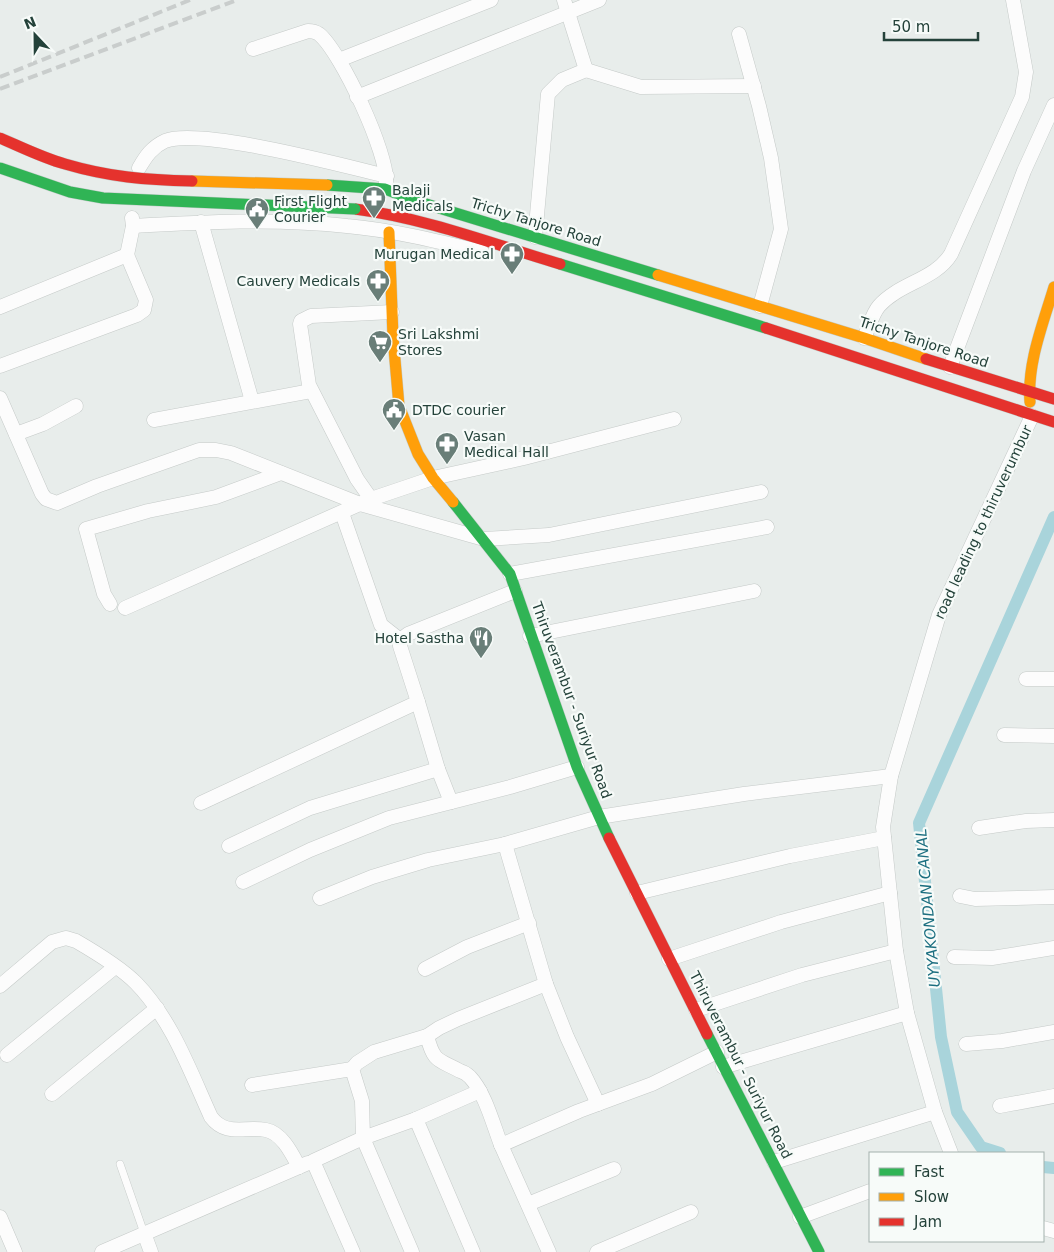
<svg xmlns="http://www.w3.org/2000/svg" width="1054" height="1252" viewBox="0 0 1054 1252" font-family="'DejaVu Sans',sans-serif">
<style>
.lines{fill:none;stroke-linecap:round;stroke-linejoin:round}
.canal{stroke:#a9d4db;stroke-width:12}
.lane-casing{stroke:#c5cac8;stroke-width:8}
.street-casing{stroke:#c5cac8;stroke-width:15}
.fast-casing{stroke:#c3cbc8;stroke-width:12}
.slow-casing{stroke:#c3cbc8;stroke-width:12}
.jam-casing{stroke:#c3cbc8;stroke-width:12}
.lane{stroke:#fcfcfc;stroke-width:7}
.street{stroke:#fcfcfc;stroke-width:14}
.fast{stroke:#30b455;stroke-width:11}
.slow{stroke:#ff9f0a;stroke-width:11}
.jam{stroke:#e5322d;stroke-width:11}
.rail{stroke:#c9cdcc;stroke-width:4;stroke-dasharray:10 5;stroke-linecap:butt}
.fast-bridge-casing{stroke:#c3ccc9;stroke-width:12;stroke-linecap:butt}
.slow-bridge-casing{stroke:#c3ccc9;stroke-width:12;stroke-linecap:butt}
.jam-bridge-casing{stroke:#c3ccc9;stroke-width:12;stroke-linecap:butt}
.fast-bridge{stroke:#30b455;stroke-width:11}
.slow-bridge{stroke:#ff9f0a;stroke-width:11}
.jam-bridge{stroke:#e5322d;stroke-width:11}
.labels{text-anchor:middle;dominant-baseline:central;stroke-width:4.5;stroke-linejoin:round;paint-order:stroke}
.poi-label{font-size:14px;fill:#24423a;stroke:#f7fbf9;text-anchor:start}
.street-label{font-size:14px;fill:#24423a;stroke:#f7fbf9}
.water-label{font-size:15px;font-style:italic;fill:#1c6f80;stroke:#f7fbf9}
</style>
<rect width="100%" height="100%" fill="#e8edeb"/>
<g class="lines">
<g class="canal">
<polyline points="1000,1153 981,1147 957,1112 941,1037 919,823 1054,517"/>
<polyline points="1043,1167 1054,1168"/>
</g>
<g class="lane-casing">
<polyline id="lane" points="120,1164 144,1233"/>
</g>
<g class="street-casing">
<g id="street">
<polyline points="739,34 759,106 771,158 781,229 760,306"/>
<path d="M253 49 308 31C313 31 316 32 319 34 341 52 389 155 386 183"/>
<polyline points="339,60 491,0"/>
<polyline points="586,70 641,87 754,86"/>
<polyline points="357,97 599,0"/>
<path d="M139 168C146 156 152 147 165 141 200 127 344 166 387 176"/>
<polyline points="201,222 252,401"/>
<path d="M133 226C203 222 277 218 347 226 392 230 437 241 482 252"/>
<polyline points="535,237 548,94 562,80 586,70 564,0"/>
<polyline points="0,307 127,255 133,226 132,218"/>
<path d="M864 338C869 328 872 314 879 306 899 283 935 280 951 254L1022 97 1026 72 1013 0"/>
<polyline points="0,366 137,315 144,310 146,300 127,255"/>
<polyline points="950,367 1024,171 1054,105"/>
<polyline points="0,398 42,494 46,499 57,503 97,486 199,450 216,450 231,453 360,504 484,539 549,535 761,492"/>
<polyline points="154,420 311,391"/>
<polyline points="16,434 43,424 76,406"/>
<polyline points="371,499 357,479 309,385 300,324 301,321 311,316 392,312"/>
<polyline points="342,513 381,625 400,640"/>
<polyline points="510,574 767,527"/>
<polyline points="110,604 104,594 86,529 148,511 216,497 281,473"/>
<polyline points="125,608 371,499 433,478 524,458 674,419"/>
<polyline points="530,636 754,591"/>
<polyline points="1026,679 1054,679"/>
<polyline points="418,702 438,769 451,802"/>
<polyline points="1004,735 1054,736"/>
<polyline points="201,803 418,702 400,646 400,640 408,634 515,591"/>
<polyline points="979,828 1026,821 1054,820"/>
<polyline points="229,846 310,808 438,769"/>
<polyline points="243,882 310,850 389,818 510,787 577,767"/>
<polyline points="637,893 790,856 884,838"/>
<polyline points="960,896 975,899 1054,897"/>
<polyline points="320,898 372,877 428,860 505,844"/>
<polyline points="954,957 992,958 1054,948"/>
<polyline points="669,959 781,922 890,893"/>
<polyline points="425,969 467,947 529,923"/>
<path d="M0 986 52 942 66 938 76 941C95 952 121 968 136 983 172 1020 190 1071 211 1117 226 1137 245 1126 266 1130 282 1133 292 1154 299 1167"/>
<polyline points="696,1010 802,975 896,951"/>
<path d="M427 1036C434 1063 438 1059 460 1071 464 1072 467 1074 470 1077 485 1093 493 1124 501 1145"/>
<polyline points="966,1044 1002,1041 1054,1032"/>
<polyline points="7,1055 115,967"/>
<polyline points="723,1067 907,1013"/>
<polyline points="252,1085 352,1069"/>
<polyline points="52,1094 157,1008"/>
<polyline points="598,1104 567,1037 546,984 505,844 599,817 744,794 891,776"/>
<polyline points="1000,1106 1054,1096"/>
<polyline points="416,1119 480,1091"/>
<polyline points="951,1153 935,1112 907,1013 896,951 883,827 891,776 939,615 1032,416"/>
<polyline points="774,1162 935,1112"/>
<polyline points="528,1204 614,1169"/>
<polyline points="0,1217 15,1252"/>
<polyline points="800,1217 870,1191"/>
<polyline points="1043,1228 1054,1231"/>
<polyline points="144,1233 151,1252"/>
<polyline points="102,1252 308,1163"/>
<polyline points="353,1252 313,1161 363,1138 416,1119 473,1252"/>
<polyline points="412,1252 363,1138 362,1101 352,1069 357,1063 374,1052 427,1036 439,1028 458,1019 546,984"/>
<polyline points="549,1252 501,1145 579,1111 652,1084 717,1052"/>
<polyline points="597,1252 691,1212"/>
</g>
</g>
<g class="fast-casing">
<g id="fast">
<polyline points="327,185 385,189 413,200 658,275"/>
<polyline points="560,264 766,328"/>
<polyline points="453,502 510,574 577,767 609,838"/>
<polyline points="707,1034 819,1252"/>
</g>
</g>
<g class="slow-casing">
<g id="slow">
<polyline points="389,232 393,337 399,406 418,454 433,478 453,502"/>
<polyline points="658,275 864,338 926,359"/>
<path d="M1030 402C1027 363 1043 324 1054 287"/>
</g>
</g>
<g class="jam-casing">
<g id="jam">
<path d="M355 209C425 218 493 244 560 264"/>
<polyline points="766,328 1054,422"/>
<polyline points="926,359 1054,399"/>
<polyline points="609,838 707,1034"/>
</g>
</g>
<use href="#lane" class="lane"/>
<use href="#street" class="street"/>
<use href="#fast" class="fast"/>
<use href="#slow" class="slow"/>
<use href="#jam" class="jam"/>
<g class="rail">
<polyline points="0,77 190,0"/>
<polyline points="0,89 237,0"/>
</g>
<g class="fast-bridge-casing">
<polyline id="fast-bridge" points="0,168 70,192 103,198 355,209"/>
</g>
<g class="slow-bridge-casing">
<polyline id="slow-bridge" points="192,181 327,185"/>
</g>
<g class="jam-bridge-casing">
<path id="jam-bridge" d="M0 138C21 147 43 158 65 164 109 177 146 180 192 181"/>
</g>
<use href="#fast-bridge" class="fast-bridge"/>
<use href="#slow-bridge" class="slow-bridge"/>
<use href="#jam-bridge" class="jam-bridge"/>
</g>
<defs>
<g id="pharmacy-pin" transform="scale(1.25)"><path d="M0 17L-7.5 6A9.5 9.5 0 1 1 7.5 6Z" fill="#697e78" stroke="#f7fbf9"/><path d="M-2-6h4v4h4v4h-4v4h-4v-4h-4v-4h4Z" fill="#fff"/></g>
<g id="civic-pin" transform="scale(1.25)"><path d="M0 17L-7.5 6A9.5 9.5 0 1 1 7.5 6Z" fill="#697e78" stroke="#f7fbf9"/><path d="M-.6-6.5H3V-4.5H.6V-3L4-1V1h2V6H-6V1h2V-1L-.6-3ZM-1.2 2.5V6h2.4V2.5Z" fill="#fff"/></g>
<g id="supermarket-pin" transform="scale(1.25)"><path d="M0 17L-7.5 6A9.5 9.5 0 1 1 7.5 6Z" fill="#697e78" stroke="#f7fbf9"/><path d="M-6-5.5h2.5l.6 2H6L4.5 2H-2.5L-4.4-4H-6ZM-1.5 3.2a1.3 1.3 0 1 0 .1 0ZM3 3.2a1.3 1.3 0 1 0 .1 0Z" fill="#fff"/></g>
<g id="restaurant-pin" transform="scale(1.25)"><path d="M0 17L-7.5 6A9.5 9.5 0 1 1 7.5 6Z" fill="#697e78" stroke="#f7fbf9"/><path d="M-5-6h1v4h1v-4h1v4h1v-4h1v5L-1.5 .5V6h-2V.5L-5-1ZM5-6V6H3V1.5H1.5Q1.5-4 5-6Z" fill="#fff"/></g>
</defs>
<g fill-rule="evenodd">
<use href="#pharmacy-pin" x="374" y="198"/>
<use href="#civic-pin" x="257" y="209"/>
<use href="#pharmacy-pin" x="512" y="254"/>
<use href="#pharmacy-pin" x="378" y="281"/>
<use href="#supermarket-pin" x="380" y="342"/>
<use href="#civic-pin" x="394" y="410"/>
<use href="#pharmacy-pin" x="447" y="444"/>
<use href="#restaurant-pin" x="481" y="638"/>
</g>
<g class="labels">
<g class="poi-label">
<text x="392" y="190">Balaji<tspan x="392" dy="16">Medicals</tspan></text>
<text x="274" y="201">First Flight<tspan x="274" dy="16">Courier</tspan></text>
<text x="494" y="254" text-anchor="end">Murugan Medical</text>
<text x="360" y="281" text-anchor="end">Cauvery Medicals</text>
<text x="398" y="334">Sri Lakshmi<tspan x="398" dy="16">Stores</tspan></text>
<text x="412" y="410">DTDC courier</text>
<text x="464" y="436">Vasan<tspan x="464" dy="16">Medical Hall</tspan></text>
<text x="464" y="638" text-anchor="end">Hotel Sastha</text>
</g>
<g class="street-label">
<text transform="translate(536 222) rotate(17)">Trichy Tanjore Road</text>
<text transform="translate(924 342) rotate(18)">Trichy Tanjore Road</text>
<text transform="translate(983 522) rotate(-65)">road leading to thiruverumbur</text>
<text transform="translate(572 700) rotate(70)">Thiruverambur - Suriyur Road</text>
<text transform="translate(741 1065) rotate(63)">Thiruverambur - Suriyur Road</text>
</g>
<g class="water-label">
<text transform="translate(928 908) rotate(-95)">UYYAKONDAN CANAL</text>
</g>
</g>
<rect x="869" y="1152" width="175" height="90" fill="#f7fbf9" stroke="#a3b1ad"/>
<rect x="879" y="1168" width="25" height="8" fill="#30b455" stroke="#a3b1ad"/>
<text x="914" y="1177" font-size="15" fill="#24423a">Fast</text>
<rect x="879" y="1193" width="25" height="8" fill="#ff9f0a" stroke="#a3b1ad"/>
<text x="914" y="1202" font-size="15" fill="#24423a">Slow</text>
<rect x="879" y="1218" width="25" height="8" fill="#e5322d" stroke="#a3b1ad"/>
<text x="914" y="1227" font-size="15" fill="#24423a">Jam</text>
<g transform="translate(35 35) rotate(338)" stroke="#f7fbf9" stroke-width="4" paint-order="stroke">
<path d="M0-4L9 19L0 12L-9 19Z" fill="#24423a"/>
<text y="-8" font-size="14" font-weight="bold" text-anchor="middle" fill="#24423a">N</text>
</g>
<path d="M884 32v8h94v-8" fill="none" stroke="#24423a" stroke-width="2.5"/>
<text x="892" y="32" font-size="15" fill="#24423a" stroke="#f7fbf9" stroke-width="4" paint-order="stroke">50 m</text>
</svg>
